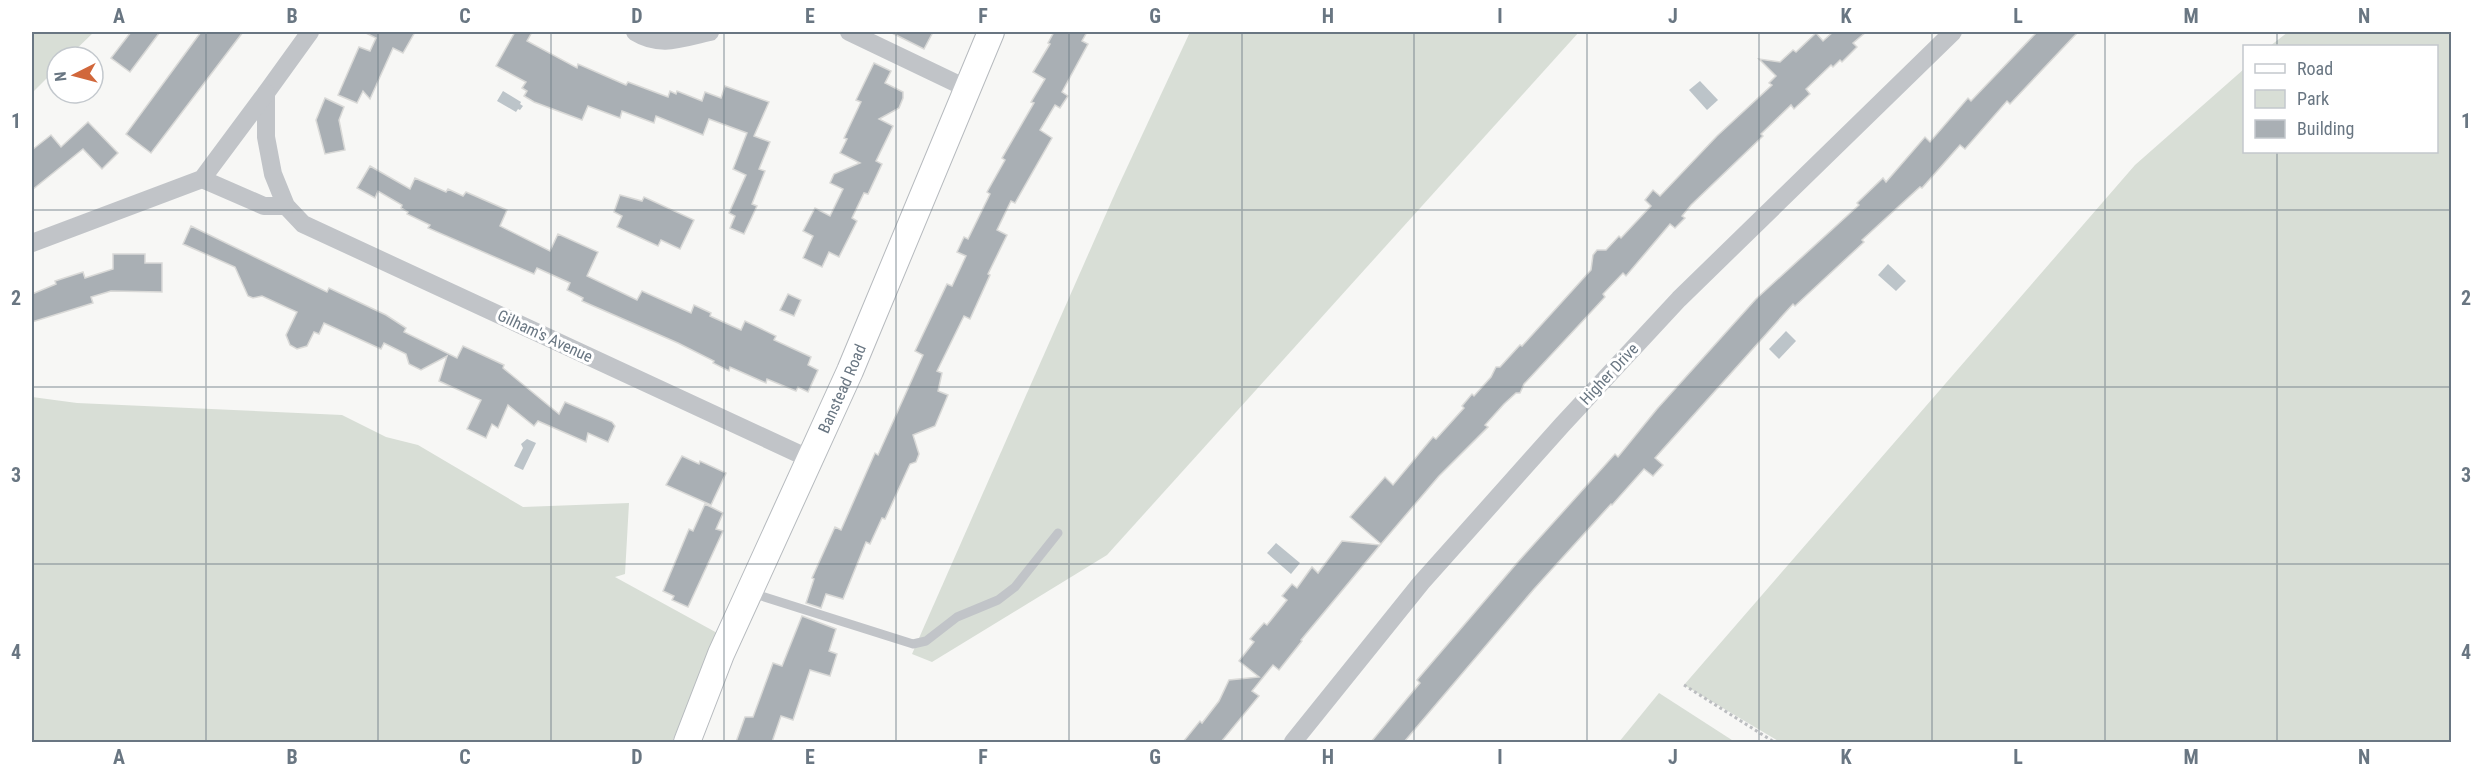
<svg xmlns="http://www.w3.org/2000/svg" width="2483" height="774" viewBox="0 0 2483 774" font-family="'Roboto Condensed',sans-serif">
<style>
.green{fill:#d8ded6}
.water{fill:#bcc4c9}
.building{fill:#a9afb4;stroke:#d9d9d7;stroke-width:1.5}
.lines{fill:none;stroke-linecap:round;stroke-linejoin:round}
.secondary-casing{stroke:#b6babe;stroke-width:28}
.path{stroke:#bbbdc0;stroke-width:3;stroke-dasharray:3 3;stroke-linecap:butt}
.lane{stroke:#c1c4c8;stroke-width:9}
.street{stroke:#c1c4c8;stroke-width:18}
.secondary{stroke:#fff;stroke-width:26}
.grid{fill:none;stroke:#697682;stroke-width:1.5;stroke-opacity:0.55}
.labels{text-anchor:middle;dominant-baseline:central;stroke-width:6;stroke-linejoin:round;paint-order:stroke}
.street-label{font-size:16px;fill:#697682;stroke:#fff}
.neatline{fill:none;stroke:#697682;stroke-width:2}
.grid-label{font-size:20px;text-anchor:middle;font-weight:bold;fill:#697682}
</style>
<rect width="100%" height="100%" fill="#f7f7f5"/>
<g class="green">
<polygon points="32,32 94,32 68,57 57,57 57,68 32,93"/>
<polygon points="1190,32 1579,32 1107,555 932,662 912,654 1117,189"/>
<polygon points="2288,32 2451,32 2451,742 1780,742 1684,685 2135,165 2244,69 2244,152 2436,152 2436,46 2270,46"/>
<polygon points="32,397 77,403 342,415 386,437 418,445 523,507 629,503 625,574 615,577 719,634 672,742 32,742"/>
<polygon points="1659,693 1735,742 1619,742"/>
</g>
<g class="water">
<polygon points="1700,81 1718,100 1707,110 1689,90"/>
<polygon points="503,91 521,102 520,104 523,106 520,110 518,109 516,112 497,101"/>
<polygon points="1888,264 1906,281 1896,291 1878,275"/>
<polygon points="1786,331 1796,341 1779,359 1769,349"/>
<polygon points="527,439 536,443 523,470 514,466 523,448 521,444"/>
<polygon points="1276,543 1300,563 1291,574 1267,553"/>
</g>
<g class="building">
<polygon points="131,32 160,32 130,72 111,58"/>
<polygon points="201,32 243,32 151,153 126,134"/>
<polygon points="364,32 415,32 403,53 393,48 370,99 363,91 357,103 338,95 359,47 370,51 376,38"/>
<polygon points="515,32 532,32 527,41 577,68 578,64 626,85 628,82 668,97 670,91 676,94 677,91 702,101 705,92 721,98 725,86 769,102 754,136 770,142 759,169 765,171 752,204 757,206 744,234 730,228 735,216 729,213 746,175 733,169 747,133 709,119 703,135 656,116 654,123 622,111 620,118 588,106 582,120 534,102 524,96 527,91 522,88 526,82 496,66"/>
<polygon points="890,32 933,32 924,49"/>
<polygon points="1054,32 1087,32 1082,41 1088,44 1062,92 1068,96 1060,108 1055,105 1040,130 1052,138 1015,203 1011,201 997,230 1007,235 988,274 990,275 970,319 964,316 937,371 942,373 938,391 948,395 935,426 913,435 919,454 916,462 910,464 885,519 882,518 870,544 866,542 843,599 826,594 821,608 806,603 814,579 812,578 835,527 841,530 875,453 878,455 923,355 915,351 947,284 952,286 966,256 957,252 964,237 968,239 990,194 987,192 1005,160 1002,158 1034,103 1031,102 1045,79 1033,72 1050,44 1048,43"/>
<polygon points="1833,32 1866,32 1853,43 1857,47 1842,62 1840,60 1833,67 1831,65 1806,89 1810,94 1794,109 1791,105 1761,134 1763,136 1691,205 1682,216 1685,218 1675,228 1670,224 1626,276 1623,273 1603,294 1605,297 1524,384 1520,393 1516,393 1504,404 1485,425 1488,427 1439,476 1381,544 1350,517 1385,477 1393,485 1433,437 1436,439 1464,408 1462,406 1472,394 1474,396 1491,377 1496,367 1500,367 1520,345 1522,346 1591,270 1593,255 1597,250 1606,250 1619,236 1621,238 1651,206 1645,200 1653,190 1660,196 1717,136 1772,85 1769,83 1776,76 1759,59 1780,62 1793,50 1796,52 1816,33 1823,41"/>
<polygon points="2037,32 2078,32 2010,104 2007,101 1965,149 1960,145 1922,188 1920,187 1862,240 1864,242 1795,306 1793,304 1655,458 1663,465 1653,476 1644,469 1612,505 1611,504 1534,589 1404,742 1371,742 1420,683 1417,680 1517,563 1615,454 1618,457 1657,409 1756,299 1859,205 1857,203 1883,178 1886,182 1925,137 1930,142 1968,98 1971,101"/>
<polygon points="874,63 891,71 885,83 903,92 903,98 899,108 879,119 893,126 876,161 882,164 868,194 864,193 852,218 857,221 839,257 829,252 822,267 803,258 813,236 803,231 815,208 830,216 843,189 830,183 834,174 860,163 840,153 847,139 844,138 861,102 856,100"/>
<polygon points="325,98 344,107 339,120 345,150 325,154 316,120"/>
<polygon points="88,122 118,153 102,169 83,149 32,190 32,150 51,135 61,147"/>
<polygon points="370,166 410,189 415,178 446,192 448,189 463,196 466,192 507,210 500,226 550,251 558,234 598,252 587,276 637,300 642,291 691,313 694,305 711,313 710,316 741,330 745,321 776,336 774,340 811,357 808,365 818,370 808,392 798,387 796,391 767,379 766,383 730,367 729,371 713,363 714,361 678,343 582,301 583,298 567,290 570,283 537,268 534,274 428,228 430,225 407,214 408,212 401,208 402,205 378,191 375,198 357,188"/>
<polygon points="620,195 642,201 644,197 694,220 680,249 661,240 658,246 617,227 622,216 614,212"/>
<polygon points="191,226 327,292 329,288 386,315 406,328 404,332 457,358 463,346 504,365 503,368 559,414 565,402 612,422 615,426 608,442 588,433 586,442 538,421 534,426 508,405 498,428 492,424 486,438 467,429 481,400 439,381 447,356 421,370 409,364 406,354 384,343 381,349 324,323 319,334 314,332 307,346 297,349 290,345 286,335 297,312 262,296 253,298 248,296 235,267 183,244"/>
<polygon points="113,254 145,254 145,263 162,263 162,292 111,291 91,297 93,303 32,322 32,294 56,284 55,281 83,272 85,278 113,269"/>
<polygon points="788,294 801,300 794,316 780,310"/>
<polygon points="682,456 699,464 700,461 726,473 711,505 666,485"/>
<polygon points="705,504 723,513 716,529 723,531 688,607 672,600 674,596 663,591 689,529 693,531"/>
<polygon points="1342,541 1380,545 1301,640 1302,641 1279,670 1273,665 1252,691 1259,696 1221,742 1183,742 1200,721 1202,723 1219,701 1229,680 1259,677 1239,661 1254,642 1250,639 1264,623 1267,625 1287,600 1282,596 1292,584 1297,588 1312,567 1318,573"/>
<polygon points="802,616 836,629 829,651 837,654 830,676 810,670 793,720 781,716 772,742 736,742 745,717 753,717 773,663 782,666"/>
</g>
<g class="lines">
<g class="secondary-casing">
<g id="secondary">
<path id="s1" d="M687 742 721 654 850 371 991 32"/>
</g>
</g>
<polyline class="path" points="1684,685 1774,742"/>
<polyline class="lane" points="752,593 913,644 926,641 957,617 998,600 1015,587 1058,533"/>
<g class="street">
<polyline points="310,32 266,93 266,137 273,174 286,206 303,224 810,459"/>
<path d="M635 32C661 48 682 38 710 32"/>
<polyline points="849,32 966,88"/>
<polyline points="202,179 264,206 286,206"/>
<polyline points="32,243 202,179 266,93"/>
<polyline points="1293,742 1421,583 1562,425 1679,299 1953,32"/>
</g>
<use href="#secondary" class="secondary"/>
</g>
<path class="grid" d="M206 32V742M378 32V742M551 32V742M724 32V742M896 32V742M1069 32V742M1242 32V742M1414 32V742M1587 32V742M1759 32V742M1932 32V742M2105 32V742M2277 32V46M2277 152V742M32 210H2452M32 387H2452M32 564H2452"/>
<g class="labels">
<g class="street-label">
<text transform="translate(545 336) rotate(25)">Gilham's Avenue</text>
<text transform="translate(1609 374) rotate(-47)">Higher Drive</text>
<text stroke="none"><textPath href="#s1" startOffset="386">Banstead Road</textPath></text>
</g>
</g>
<rect width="2483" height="774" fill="none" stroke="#ffffff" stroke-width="66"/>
<rect x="2243" y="45" width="195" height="108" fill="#ffffff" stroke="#c3c8cd" stroke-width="1.5"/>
<rect x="2255" y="64" width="30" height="9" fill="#ffffff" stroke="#c3c8cd" stroke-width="1.5"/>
<text x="2297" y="75" font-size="18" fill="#697682">Road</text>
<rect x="2255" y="90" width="30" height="18" fill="#d8ded6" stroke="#c3c8cd" stroke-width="1.5"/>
<text x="2297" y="105" font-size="18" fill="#697682">Park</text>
<rect x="2255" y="120" width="30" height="18" fill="#a9afb4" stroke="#c3c8cd" stroke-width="1.5"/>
<text x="2297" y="135" font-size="18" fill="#697682">Building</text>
<g transform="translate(75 75) rotate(264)"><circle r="28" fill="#ffffff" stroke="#c3c8cd" stroke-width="1.5"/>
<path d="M0-4.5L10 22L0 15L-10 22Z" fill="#d1673b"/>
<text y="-9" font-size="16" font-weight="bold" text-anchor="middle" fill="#697682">N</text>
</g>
<rect x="33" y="33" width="2417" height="708" class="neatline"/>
<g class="grid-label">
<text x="119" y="23">A</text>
<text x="292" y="23">B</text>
<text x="465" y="23">C</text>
<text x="637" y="23">D</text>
<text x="810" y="23">E</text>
<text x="983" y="23">F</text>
<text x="1155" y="23">G</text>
<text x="1328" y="23">H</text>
<text x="1500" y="23">I</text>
<text x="1673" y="23">J</text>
<text x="1846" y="23">K</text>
<text x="2018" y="23">L</text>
<text x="2191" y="23">M</text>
<text x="2364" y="23">N</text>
<text x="16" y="128">1</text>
<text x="2466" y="128">1</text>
<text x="16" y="305">2</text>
<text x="2466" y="305">2</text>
<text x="16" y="482">3</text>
<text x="2466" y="482">3</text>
<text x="16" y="659">4</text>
<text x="2466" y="659">4</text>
<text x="119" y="764">A</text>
<text x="292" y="764">B</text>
<text x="465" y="764">C</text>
<text x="637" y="764">D</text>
<text x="810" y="764">E</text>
<text x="983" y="764">F</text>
<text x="1155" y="764">G</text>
<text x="1328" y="764">H</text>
<text x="1500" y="764">I</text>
<text x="1673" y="764">J</text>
<text x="1846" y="764">K</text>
<text x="2018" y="764">L</text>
<text x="2191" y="764">M</text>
<text x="2364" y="764">N</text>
</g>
</svg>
